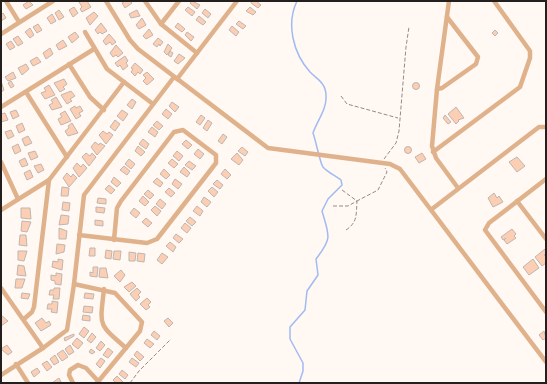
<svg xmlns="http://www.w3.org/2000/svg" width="547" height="384" viewBox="0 0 547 384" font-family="'Source Sans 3',sans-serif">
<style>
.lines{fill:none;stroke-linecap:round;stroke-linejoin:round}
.stream{stroke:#a1bbf2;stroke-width:1.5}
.building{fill:#fccfb4;stroke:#bfb6b1}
.path{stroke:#928c89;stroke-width:1;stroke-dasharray:4 2;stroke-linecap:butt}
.minor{stroke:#e0b28c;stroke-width:4.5}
</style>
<rect width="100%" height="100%" fill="#fff8f3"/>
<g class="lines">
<path class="stream" d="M297 1C286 24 293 53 310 72 318 80 326 83 326 96 327 109 317 121 313 133 316 141 320 163 323 167 327 172 336 176 341 180L342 185 328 199 322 211C329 236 333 237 316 259L318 275 307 291 305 310 290 327V339L303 363V371L299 383"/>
</g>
<g class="building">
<polygon points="29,1 33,5 26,9 23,5"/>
<polygon points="81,1 87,1 91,7 82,12 80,9 82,7 79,2"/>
<polygon points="125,1 130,1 132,3 125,8 122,3"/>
<polygon points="192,1 200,5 197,9 190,3"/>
<polygon points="252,1 256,1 261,5 258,8 251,3"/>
<polygon points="74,7 78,13 73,17 69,10"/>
<polygon points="188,7 195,12 192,16 185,10"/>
<polygon points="250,7 256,12 253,15 246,11"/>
<polygon points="205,9 211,14 208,18 202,13"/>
<polygon points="59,10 64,17 59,20 55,13"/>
<polygon points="137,10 140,16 131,18 129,14"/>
<polygon points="94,12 98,16 90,25 86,18"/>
<polygon points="3,13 6,18 1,21 1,15"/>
<polygon points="52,14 56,21 51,24 47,18"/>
<polygon points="199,16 206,22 203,25 196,20"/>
<polygon points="142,18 146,25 139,29 136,25"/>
<polygon points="239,21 246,26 243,29 236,24"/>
<polygon points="101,23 107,31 102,34 100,32 98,34 95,30"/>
<polygon points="178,23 185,29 182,32 175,27"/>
<polygon points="38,24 42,30 37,33 33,27"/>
<polygon points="232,26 239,32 236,36 229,30"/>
<polygon points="30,28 34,35 30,38 25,32"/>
<polygon points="149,29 153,35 146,39 143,36"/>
<polygon points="495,30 498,33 495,36 492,33"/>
<polygon points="75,32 79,37 72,43 68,37"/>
<polygon points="187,32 194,37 191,41 185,35"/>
<polygon points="109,34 116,42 112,45 110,42 106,45 103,41"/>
<polygon points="18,36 23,43 18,46 13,39"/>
<polygon points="158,38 163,42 160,46 159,44 157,47 153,44"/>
<polygon points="63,40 67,46 59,50 56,45"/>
<polygon points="11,41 15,47 10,50 6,44"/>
<polygon points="168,44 172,48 167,55 164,52"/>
<polygon points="116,45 123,53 118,57 116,55 113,57 110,53"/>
<polygon points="50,48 53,54 46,59 43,53"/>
<polygon points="170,51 173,53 171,57 168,55"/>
<polygon points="179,54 185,58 178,64 174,61"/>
<polygon points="125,56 128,61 126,63 128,66 123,70 120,65 118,67 115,63"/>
<polygon points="37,57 41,62 33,66 30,61"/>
<polygon points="135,63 143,70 140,74 138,72 135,76 131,72 133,69 131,68"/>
<polygon points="26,64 29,69 22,75 18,68"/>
<polygon points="13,72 16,78 8,81 5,77"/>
<polygon points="147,72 154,79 147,85 143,81 146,78 143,75"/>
<polygon points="64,79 67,84 63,87 65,89 60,92 54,83"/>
<polygon points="1,81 4,90 1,92"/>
<polygon points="11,81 14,86 11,88 8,83"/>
<circle cx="416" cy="86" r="3.5"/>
<polygon points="49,85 55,95 45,99 41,93 46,91 44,88"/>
<polygon points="71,91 75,96 70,99 72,101 67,104 61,95"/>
<polygon points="56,97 62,107 52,110 49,105 53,103 51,100"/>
<polygon points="132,99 136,102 132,109 127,105"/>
<polygon points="172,102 179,107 175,112 169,106"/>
<polygon points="75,106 76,108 80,106 83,111 79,113 81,116 76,119 70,109"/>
<polygon points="456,107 464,118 458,120 459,121 456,124 448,114"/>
<polygon points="166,109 172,114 168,119 162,114"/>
<polygon points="16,110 19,116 13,119 10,112"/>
<polygon points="122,110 128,114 123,121 117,116"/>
<polygon points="65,111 71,121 61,125 58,119 62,117 60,114"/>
<polygon points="5,113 8,120 1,122 1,114"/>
<polygon points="201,115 205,118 200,125 196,122"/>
<polygon points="445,115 451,122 448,124 443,118"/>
<polygon points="115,120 120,124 115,131 110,127"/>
<polygon points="208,120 212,123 207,131 203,128"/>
<polygon points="157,121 163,126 159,130 153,125"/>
<polygon points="22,123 25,130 19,133 16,126"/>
<polygon points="72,123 78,133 68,136 65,131 69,128 68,126"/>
<polygon points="152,127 158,132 155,137 148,132"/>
<polygon points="11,130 14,136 8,139 5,132"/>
<polygon points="103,131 107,134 109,132 113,135 106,144 99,135"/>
<polygon points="223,134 227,137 222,144 218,141"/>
<polygon points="28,136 32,143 25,146 22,139"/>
<polygon points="143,139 149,144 146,149 139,144"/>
<polygon points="186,140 192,145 188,149 182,144"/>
<polygon points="95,142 99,145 100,143 105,146 97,155 91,147"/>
<polygon points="18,144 21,151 15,154 12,147"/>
<polygon points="138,146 145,152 141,156 135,151"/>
<circle cx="408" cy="150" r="3.5"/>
<polygon points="242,147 248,152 245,156 238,151"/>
<polygon points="198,149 204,154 200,159 194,154"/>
<polygon points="35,151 38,157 31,160 28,153"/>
<polygon points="177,151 183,156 179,161 173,156"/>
<polygon points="86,153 90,156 92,153 96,157 89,166 82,157"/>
<polygon points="237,153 243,160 239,165 231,159"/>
<polygon points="422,153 426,159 419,163 415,157"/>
<polygon points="517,157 525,166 517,172 509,162"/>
<polygon points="25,158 28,165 22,167 19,161"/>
<polygon points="129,159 135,164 131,169 125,164"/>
<polygon points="172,159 178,164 174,168 168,163"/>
<polygon points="189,161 196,166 192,170 185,165"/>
<polygon points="77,163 81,167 83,164 87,168 79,177 73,168"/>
<polygon points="41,164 44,170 38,173 34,166"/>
<polygon points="124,166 130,171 127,175 120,170"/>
<polygon points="184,167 190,173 187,177 180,172"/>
<polygon points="164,169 170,175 166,179 160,174"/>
<polygon points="225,169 231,175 227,179 221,174"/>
<polygon points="30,170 33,177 27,180 24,173"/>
<polygon points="67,173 71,177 73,174 77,178 69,187 63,178"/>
<polygon points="114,177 121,183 117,187 111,182"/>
<polygon points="157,178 163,183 160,187 153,182"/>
<polygon points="175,179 182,184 178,189 172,184"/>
<polygon points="217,180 223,185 220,189 213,184"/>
<polygon points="109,185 115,190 111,194 105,189"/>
<polygon points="62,187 69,188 68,196 61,196"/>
<polygon points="212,187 218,192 214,197 208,191"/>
<polygon points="169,188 175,193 171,197 165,192"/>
<polygon points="148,190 154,195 150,199 144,194"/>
<polygon points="494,193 497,198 499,196 503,202 493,207 488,198"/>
<polygon points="143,196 149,202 145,206 139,201"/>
<polygon points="204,197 211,202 207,207 201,202"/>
<polygon points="98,198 106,199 106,204 97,203"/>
<polygon points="160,199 166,204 162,209 156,204"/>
<polygon points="63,202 70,203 69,211 62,210"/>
<polygon points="155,206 161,211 157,216 151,210"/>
<polygon points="197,206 203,211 200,216 193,211"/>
<polygon points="96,207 105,208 104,213 96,212"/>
<polygon points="21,208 30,208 31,219 21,218"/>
<polygon points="134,208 140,213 136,218 130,213"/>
<polygon points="61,215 69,216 68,224 59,225"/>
<polygon points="190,217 196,222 192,226 186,221"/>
<polygon points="146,218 152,223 148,227 142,222"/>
<polygon points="95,220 103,221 103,226 95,225"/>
<polygon points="22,221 31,222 27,232 21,231"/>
<polygon points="185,223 191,228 187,233 181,228"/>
<polygon points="59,228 67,231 66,239 59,239"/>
<polygon points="512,229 516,234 514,236 516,238 507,244 504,240 506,238 503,240 501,237"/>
<polygon points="176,234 183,239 179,243 173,238"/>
<polygon points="20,235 26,235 27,246 19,245"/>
<polygon points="170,242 176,247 173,252 166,246"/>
<polygon points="57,244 65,245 64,252 56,254"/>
<polygon points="90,248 95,248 95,256 89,256"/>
<polygon points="545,249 546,254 544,255 546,256 546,263 542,266 535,257"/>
<polygon points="106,250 112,251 111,259 105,258"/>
<polygon points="18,251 27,251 24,261 18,260"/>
<polygon points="114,251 121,251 120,260 113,259"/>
<polygon points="129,252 136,253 135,261 129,261"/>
<polygon points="138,253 145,254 144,262 137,261"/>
<polygon points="162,253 168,257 162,264 157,260"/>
<polygon points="58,259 63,260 62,270 52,267 53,261 58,262"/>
<polygon points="533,259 539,268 529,275 523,267"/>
<polygon points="18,265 24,266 26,276 17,275"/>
<polygon points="93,267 98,267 97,277 90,276 90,272 93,273"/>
<polygon points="100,268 106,268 108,278 99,277"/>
<polygon points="121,270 125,275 120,282 114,276"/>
<polygon points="56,273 62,274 61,285 55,284 55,281 51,280 51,275 56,276"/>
<polygon points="16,279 25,279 22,288 15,288"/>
<polygon points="132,282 136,286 129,292 124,287"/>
<polygon points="54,288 60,288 59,299 53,299 54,295 49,295 50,290 54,290"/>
<polygon points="137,288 141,292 138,295 140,297 136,301 130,294"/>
<polygon points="22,293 30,294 28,299 21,298"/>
<polygon points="85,293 94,294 93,299 84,298"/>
<polygon points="147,298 151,302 148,305 150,307 146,310 140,304"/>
<polygon points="52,301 58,302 57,313 51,312 52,309 47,309 48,304 52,304"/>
<polygon points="84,306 93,307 92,313 83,312"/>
<polygon points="1,315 8,321 1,326"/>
<polygon points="83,315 90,316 90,321 82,320"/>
<polygon points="42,318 46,323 49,321 51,325 41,331 35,323"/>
<polygon points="168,318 173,323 169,327 164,321"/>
<polygon points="84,327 89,331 84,338 79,334"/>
<polygon points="154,331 160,336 157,340 151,335"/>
<polygon points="544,331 546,338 543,340 539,335"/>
<polygon points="92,333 96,337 91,343 87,340"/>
<polygon points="74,334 74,336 65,341 64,338"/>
<polygon points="77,338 83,343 78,349 72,344"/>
<polygon points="147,339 154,344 150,348 144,343"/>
<polygon points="101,341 105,345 100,351 96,348"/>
<polygon points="7,345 12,352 8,355 1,349"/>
<polygon points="70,345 74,352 69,355 65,349"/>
<polygon points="108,348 113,352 108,358 103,355"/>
<polygon points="91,349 95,352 92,354 89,352"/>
<polygon points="63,350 68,357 62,361 57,354"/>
<polygon points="137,351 144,357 140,361 134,355"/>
<polygon points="55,355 59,362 54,365 50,359"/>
<polygon points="101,358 105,361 100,368 96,364"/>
<polygon points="132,358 139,363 136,367 129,362"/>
<polygon points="47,361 52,367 47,371 42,364"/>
<polygon points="37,368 40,372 34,377 31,372"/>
<polygon points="122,370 128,375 125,379 119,374"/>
<polygon points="117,376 123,382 122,383 116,383 113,380"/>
<polygon points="59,378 61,382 52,383"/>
</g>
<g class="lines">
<g class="path">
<polyline points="341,96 347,104 398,118"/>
<polyline points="384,159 396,143 399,131 406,47 409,27"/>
<polyline points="342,190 357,201 378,190 387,172 385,168"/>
<path d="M333 206H348L357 201C356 214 358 222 346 230"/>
<polyline points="130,383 139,371 171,339"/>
</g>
<g class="minor">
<polyline points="6,1 19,22"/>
<polyline points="106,1 130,40 138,49 268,148 390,164 400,169 546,362"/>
<polyline points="145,1 161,24 197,53"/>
<polyline points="449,1 437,89 432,146 436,158 458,188"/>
<polyline points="161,24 179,1"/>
<polyline points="85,32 107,69 153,104"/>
<polyline points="1,34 53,1"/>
<polyline points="69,64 90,97 104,110"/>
<polyline points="177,79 237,1"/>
<polyline points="437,89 442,88 476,64 478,57 447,17"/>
<polyline points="26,92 67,157"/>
<polyline points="1,107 94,49"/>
<polyline points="433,152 520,87 530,58 530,51 494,1"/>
<polyline points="1,162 18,199"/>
<polyline points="546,179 489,223 485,230 546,312"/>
<polyline points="517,201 546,239"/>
<polyline points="432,209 539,127 546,127"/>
<polyline points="1,210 49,180 124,82"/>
<polyline points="79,235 147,243 157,239 216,163 216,155 183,130 174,132 121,201 117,208 114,240"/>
<polyline points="74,284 115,293 142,322 140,331 97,383"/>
<polyline points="1,288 43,348"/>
<path d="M104 289C100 326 97 323 126 348"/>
<polyline points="24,319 32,312 34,307 49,180"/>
<polyline points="16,364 28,383"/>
<polyline points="1,375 43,348 67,330 74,284 84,195 174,77"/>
<polyline points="73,383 69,375 70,370 78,365 86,368 98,381"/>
</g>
</g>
<rect width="547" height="384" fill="none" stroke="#231f1e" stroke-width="4"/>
</svg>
